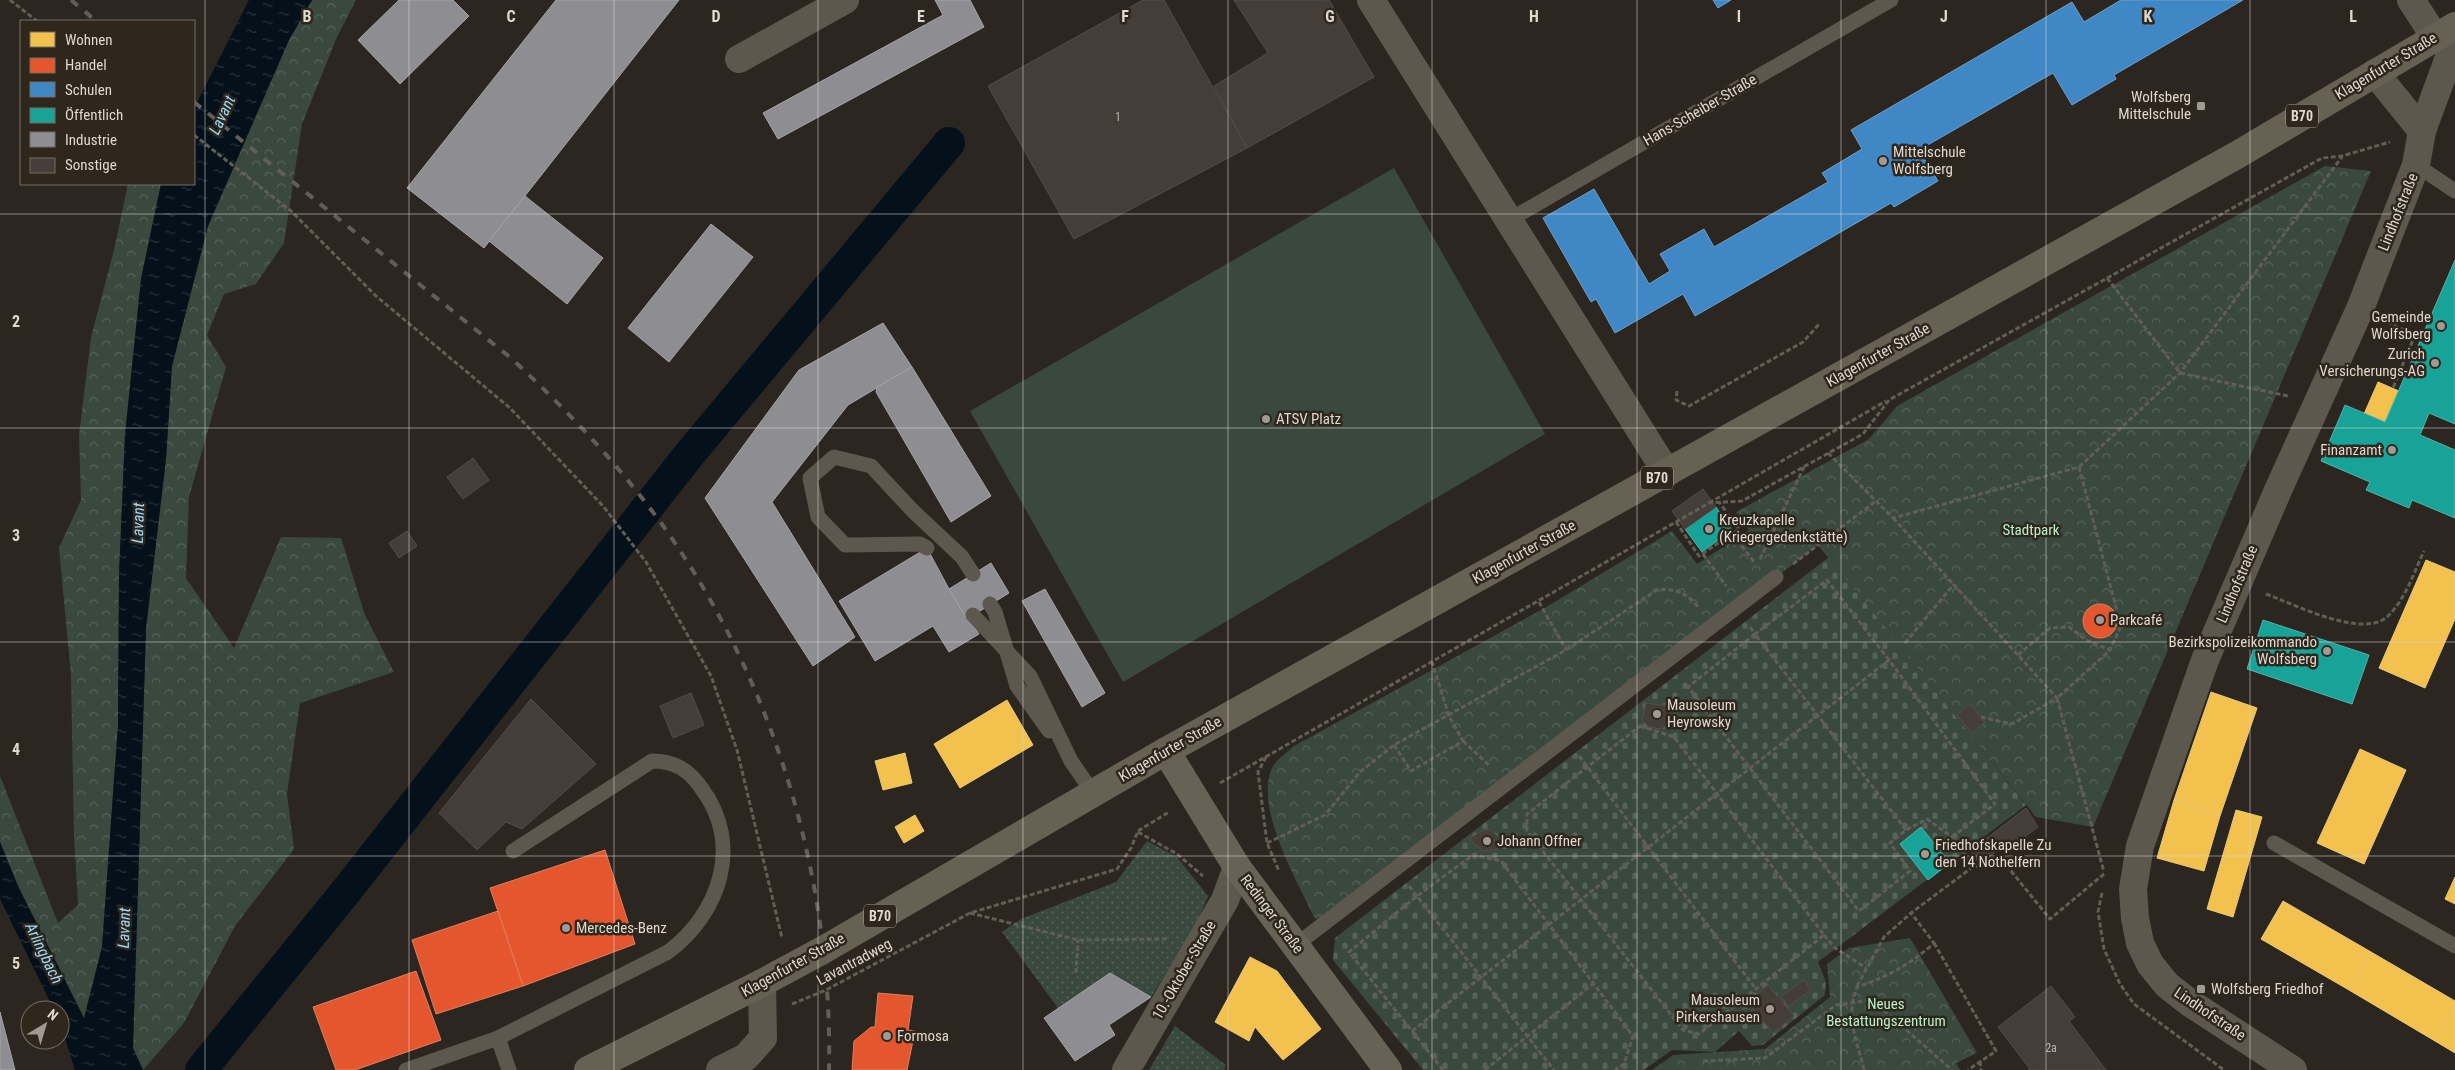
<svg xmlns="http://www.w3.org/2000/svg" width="2455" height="1070" viewBox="0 0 2455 1070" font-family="'Roboto Condensed',sans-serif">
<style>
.grass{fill:url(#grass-dots)}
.forest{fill:url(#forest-crowns)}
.cemetery{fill:url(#cemetery-stones)}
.pitch{fill:#3a493d}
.water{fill:url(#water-ripples)}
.homes{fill:#f2c14e;stroke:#ecc876}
.shops{fill:#e4572e;stroke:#e27e60}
.schools{fill:#3f88c5;stroke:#6fa0c9}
.public{fill:#17a398;stroke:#53b3aa}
.industry{fill:#8d8d92;stroke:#a6a4a6}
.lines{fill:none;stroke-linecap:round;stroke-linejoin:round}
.canal{stroke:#04111b;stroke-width:32}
.building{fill:#453d37;stroke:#534e4a}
.path{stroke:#615e56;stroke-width:3;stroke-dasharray:5 2.5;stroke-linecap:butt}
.service{stroke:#5c584d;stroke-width:15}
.minor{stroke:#5c584d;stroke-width:28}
.secondary{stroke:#676256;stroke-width:28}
.primary{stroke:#666153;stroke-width:28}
.rail{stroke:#625d56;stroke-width:4;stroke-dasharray:9 9;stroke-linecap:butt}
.grid{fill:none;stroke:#dfd9d3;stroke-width:1;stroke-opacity:0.55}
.poi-dot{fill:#a09a94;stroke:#2f261c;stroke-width:2}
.labels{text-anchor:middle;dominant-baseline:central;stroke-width:5;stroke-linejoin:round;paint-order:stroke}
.number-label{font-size:12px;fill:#b8b2ac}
.shield{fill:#2f261c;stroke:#aaa39c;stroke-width:1}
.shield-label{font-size:14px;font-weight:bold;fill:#dfd9d3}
.street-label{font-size:15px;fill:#dfd9d3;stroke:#2f261c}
.poi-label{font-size:15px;fill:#dfd9d3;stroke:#2f261c;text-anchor:start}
.park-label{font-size:15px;fill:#b7f1cb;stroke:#2f261c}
.water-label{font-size:16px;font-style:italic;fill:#9cdafc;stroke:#2f261c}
.grid-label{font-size:16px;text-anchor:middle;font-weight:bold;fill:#dfd9d3;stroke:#2f261c;stroke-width:5;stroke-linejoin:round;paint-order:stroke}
</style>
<defs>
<pattern id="grass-dots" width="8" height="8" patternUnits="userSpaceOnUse" patternTransform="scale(1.25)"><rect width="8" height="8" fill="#3a493d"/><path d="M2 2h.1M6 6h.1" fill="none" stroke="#566358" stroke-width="1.8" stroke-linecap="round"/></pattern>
<pattern id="forest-crowns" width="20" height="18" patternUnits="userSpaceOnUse" patternTransform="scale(1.25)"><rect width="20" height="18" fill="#3a493d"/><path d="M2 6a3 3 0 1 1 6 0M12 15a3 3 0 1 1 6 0" fill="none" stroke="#566358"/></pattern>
<pattern id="cemetery-stones" width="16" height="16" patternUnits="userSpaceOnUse" patternTransform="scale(1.25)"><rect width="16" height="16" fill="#3a493d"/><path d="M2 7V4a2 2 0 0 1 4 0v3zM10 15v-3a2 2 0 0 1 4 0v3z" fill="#566358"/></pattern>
<pattern id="water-ripples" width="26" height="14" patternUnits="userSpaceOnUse" patternTransform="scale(1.25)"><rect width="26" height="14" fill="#04111b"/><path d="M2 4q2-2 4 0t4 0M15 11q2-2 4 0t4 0" fill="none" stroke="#28333b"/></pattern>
</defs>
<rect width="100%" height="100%" fill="#2b2620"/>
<g class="grass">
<polygon points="1147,841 1177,857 1208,896 1196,926 1151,997 1110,973 1058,1008 1002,932 1021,919 1116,882"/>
<polygon points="1175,1026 1226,1065 1224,1070 1149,1070"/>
</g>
<g class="forest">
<polygon points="312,0 356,0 337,37 302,124 284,243 256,284 224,294 207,335 226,367 189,497 186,578 234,648 281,537 341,538 365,615 394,672 300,703 287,794 294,849 235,926 184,1023 143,1070 133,1049 146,628 166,459 172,366 208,226 289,40"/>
<path d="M2325 166 2371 171 2093 827 2036 817 1818 545 1324 925 1314 917C1297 881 1254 807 1272 768 1276 760 1287 752 1294 746L1548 606 1672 531 1697 564 1749 530 1736 512 1869 439 1897 406Z"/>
<polygon points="128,184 161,184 141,279 125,435 119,575 118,725 102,947 84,1019 18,886 0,842 0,776 58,923 78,905 74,837 71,676 59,548 81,500 79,435 91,337 114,250"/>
<polygon points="1910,938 1977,1053 1956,1063 1960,1070 1652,1070 1673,1055 1765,1049 1830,997 1827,964 1849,948"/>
</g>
<polygon class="cemetery" points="1829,557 2026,805 1818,962 1826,982 1825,995 1763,1045 1752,1046 1739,1031 1715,1052 1672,1050 1644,1070 1423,1070 1333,960 1335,938"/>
<polygon class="pitch" points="1394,168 1545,434 1123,682 970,411"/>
<polygon class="water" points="249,0 312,0 289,40 208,226 172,366 166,459 146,628 133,1048 143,1070 75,1070 60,1022 60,1010 54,1010 0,899 0,842 18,886 84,1018 102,947 118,725 119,575 125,435 141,279 161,184 194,184 194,108"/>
<g class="homes">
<polygon points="2378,382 2399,391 2385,422 2364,414"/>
<polygon points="2426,560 2455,572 2455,619 2425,688 2379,668"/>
<polygon points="2211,692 2257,708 2220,816 2174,800"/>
<polygon points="1007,700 1033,745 960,788 934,744"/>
<polygon points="2360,749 2406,770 2364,864 2317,843"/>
<polygon points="905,753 912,783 883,790 875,761"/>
<polygon points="2174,800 2220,816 2204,871 2157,858"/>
<polygon points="2236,810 2262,817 2233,917 2207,909"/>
<polygon points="915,815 924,831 904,843 895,827"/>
<polygon points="2455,877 2455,904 2445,899"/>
<polygon points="2283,901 2371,952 2349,990 2261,939"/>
<polygon points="2371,952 2455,1001 2455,1006 2435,1041 2349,990"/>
<polygon points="1250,957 1277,971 1321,1029 1283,1060 1255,1027 1249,1041 1215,1022"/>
<polygon points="2455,1006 2455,1053 2435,1041"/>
</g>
<g class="shops">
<circle cx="2100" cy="621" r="17"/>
<polygon points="605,850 635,944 523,986 490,888"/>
<polygon points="498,911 523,986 436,1014 412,940"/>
<polygon points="416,971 441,1040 355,1070 336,1070 313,1007"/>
<polygon points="878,993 913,996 908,1030 915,1031 907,1070 852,1070 854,1041 871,1027 875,1027"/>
</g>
<g class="schools">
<polygon points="1713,0 1731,0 1718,8"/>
<polygon points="2121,0 2243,0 2114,75 2116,79 2072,105 2053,73 1919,150 1938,181 1894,207 1891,203 1695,316 1683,294 1615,333 1596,299 1591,302 1543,218 1594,189 1649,284 1670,271 1660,254 1704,229 1714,247 1828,182 1822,173 1862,149 1851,130 2072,2 2084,22"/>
</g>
<g class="public">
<polygon points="2455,260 2455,424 2429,413 2420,435 2455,450 2455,518 2412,500 2409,508 2366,490 2370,482 2321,461 2345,405 2385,422"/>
<polygon points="1716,507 1732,530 1702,552 1685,529"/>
<polygon points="2263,620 2369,655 2352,704 2247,669"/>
<polygon points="1921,827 1950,863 1928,880 1900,844"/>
</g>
<g class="industry">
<polygon points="399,0 453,0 469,16 400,84 358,40"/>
<polygon points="556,0 679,0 484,248 407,188"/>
<polygon points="935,0 970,0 984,27 778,139 763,113 943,15"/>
<polygon points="525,196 603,258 567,304 489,241"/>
<polygon points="711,224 753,257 669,362 628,328"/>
<polygon points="883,323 912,367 848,405 772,502 855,637 813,666 705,498 799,370"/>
<polygon points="912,367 991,496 951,522 876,392 877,387"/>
<polygon points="927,548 949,589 979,634 949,652 933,626 875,661 839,601"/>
<polygon points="991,563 1009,593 967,619 949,589"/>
<polygon points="1045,589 1105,693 1082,707 1022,601"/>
<polygon points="1110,973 1151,997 1109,1025 1115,1035 1075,1061 1044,1018"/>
<polygon points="0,1012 15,1070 0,1070"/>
</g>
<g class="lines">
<polyline class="canal" points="201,1070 347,890 688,456 949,143"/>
</g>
<g class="building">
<polygon points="1143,0 1164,0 1247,148 1074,239 988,86"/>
<polygon points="1234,0 1329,0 1374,77 1247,148 1214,86 1268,53"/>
<polygon points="473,458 489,480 463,499 447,477"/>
<polygon points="1703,489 1716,507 1685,529 1672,511"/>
<polygon points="407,531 417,546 399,558 389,543"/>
<polygon points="691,693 704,725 673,738 660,706"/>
<polygon points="531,699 596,764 522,829 506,822 477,850 439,813"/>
<polygon points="1646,703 1671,706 1669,725 1660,729 1650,727 1642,721"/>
<polygon points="1970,704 1985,722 1972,733 1957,715"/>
<polygon points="2026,808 2038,827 2015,844 2011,840 1980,864 1970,851"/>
<polygon points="1483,830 1491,830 1504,843 1497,849 1483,851 1469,839"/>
<polygon points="1804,980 1811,990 1788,1007 1781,996"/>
<polygon points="1768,985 1794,1016 1773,1033 1747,1002"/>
<polygon points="2051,986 2075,1017 2069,1021 2106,1070 2028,1070 2030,1069 1998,1027"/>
</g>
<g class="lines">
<g class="path">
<polyline points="10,0 37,21"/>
<polyline points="194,135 291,211 376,296 510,408 603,506 646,562 711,676 737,750 782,938"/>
<polyline points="2107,278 2180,373 2288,396"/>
<polyline points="2387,322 2415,335 2393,388"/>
<polyline points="1677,391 1676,400 1689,406 1803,342 1820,323"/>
<polyline points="1828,453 1893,518 2079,467 2180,373 2342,157"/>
<polyline points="2079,467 2121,626 2110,650 2057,698 2104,872"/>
<polyline points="1709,503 1886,401"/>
<polyline points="1893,518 2057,698 2012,724 1981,717"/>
<polyline points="1676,522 1699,556 1739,529 1719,502"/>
<polyline points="1732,534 1755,563"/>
<polyline points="1703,554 1726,586"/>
<polyline points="1760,559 1804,467"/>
<polyline points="1793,564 1876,501"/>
<path d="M2266 594C2294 604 2365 641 2389 615 2406 598 2414 572 2424 551"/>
<polyline points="1539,602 1566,650"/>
<polyline points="1750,627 1755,634 1827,580 1889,660"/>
<polyline points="1905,643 1954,584"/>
<polyline points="2018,655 2050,628 2069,627 2086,640 2110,650"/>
<polygon points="1640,726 1674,737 1824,935 1699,1034 1683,1030 1527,831 1527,814"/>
<polyline points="1463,741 1490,766"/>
<polyline points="1394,745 1411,771 1463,741 1449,716 1432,662"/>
<polyline points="1579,756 1756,989"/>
<polyline points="1266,757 1258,772 1267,843 1279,871"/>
<polyline points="1220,783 1709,503 1742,501 1863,434 1889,400 2322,158 2342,156 2390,142"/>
<polyline points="1906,830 1755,634 1688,687 1859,911 1910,871 1890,843 1906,830 1927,819 1952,837"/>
<polyline points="1138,831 1169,812"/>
<polyline points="1138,832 1177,854 1203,876"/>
<path d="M1267 843 1325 815 1360 772 1394 745 1566 650 1657 590C1675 588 1687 593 1698 607"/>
<polyline points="1409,886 1554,1070"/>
<polyline points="2102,893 2098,912 2104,949 2120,984 2134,1004 2224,1070"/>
<polyline points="970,913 1078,940 1168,939"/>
<polyline points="1824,935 1835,948 1866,968"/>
<polyline points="1934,943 1996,1051 1968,1070"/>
<polyline points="1076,973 1078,940"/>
<polyline points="1857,986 1884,937 1911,913"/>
<polyline points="792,1004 826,990 970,913 1117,869 1131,848 1138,831"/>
<polyline points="1412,1031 1889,660 1995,804 1952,837 1974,866"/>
<polyline points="1703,1061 1765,1058 1836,1005 1872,1000 1952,1070"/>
<polyline points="1980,1061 1981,1070"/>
<polyline points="1624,1064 1626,1070"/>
<polyline points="1443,1070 1349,952 1417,896 1473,855 1501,861 1633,1036 1624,1064 1615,1070"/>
<polyline points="1485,1070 1593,984"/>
<path d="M1864 1070C1857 1040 1845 1017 1857 987 1887 977 1911 964 1934 943L1911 913 1974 866H2007L2050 919 2104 874"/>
</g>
<g class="service">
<polyline points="2416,165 2455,191"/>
<polyline points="1509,220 1891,0"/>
<polyline points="927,548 920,544 845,545 818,517 810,478 834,457 871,466 913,511 962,557 973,574"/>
<polyline points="990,604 995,612 1017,686 1049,731"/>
<polyline points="973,615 1030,676 1071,761 1093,793"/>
<polyline points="2274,843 2455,946"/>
<polyline points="1296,945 1776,577"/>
<polyline points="498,1038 509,1070"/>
<path d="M406 1070 498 1038 668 952C720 913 743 845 702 789 689 770 675 761 652 761L513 851"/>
</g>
<g class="minor">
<polyline points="1371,0 1667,473"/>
<polyline points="2411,0 2435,37"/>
<polyline points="739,59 845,0"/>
<polyline points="2375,73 2422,131"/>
<polyline points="720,1070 746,1057 763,1038 762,983"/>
<polyline points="1126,1070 1225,900 1237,867"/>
<polyline points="2293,1070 2190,1003 2167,985 2150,964 2140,943 2135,918 2133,889 2140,846 2205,660 2279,488 2360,309 2416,165 2422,131 2455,41"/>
</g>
<polyline class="secondary" points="1166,751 1237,867 1388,1070"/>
<polyline class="primary" points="588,1070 762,983 823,950 1166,751 2237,155 2455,26"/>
<g class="rail">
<polyline points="71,0 96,21"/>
<path d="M194 102 512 359C567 410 617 463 661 523 774 680 833 878 829 1070"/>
</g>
</g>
<path class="grid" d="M205 0V1070M409 0V1070M614 0V1070M818 0V1070M1023 0V1070M1228 0V1070M1432 0V1070M1637 0V1070M1841 0V1070M2046 0V1070M2250 0V1070M0 214H2455M0 428H2455M0 642H2455M0 856H2455"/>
<g class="poi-dot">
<rect x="2196" y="101" width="10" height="10" rx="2.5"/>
<circle cx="1883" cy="161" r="5"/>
<circle cx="2441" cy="326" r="5"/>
<circle cx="2435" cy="363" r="5"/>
<circle cx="1266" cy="419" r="5"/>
<circle cx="2392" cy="450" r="5"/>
<circle cx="1709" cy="529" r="5"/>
<circle cx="2100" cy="620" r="5"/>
<circle cx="2327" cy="651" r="5"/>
<circle cx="1657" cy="714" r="5"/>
<circle cx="1487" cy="841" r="5"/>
<circle cx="1925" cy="854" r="5"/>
<circle cx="566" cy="928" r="5"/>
<rect x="2196" y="984" width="10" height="10" rx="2.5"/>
<circle cx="1770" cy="1009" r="5"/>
<circle cx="887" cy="1036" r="5"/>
</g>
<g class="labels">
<g class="number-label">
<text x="1118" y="117">1</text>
<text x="2051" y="1048">2a</text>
</g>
<g class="shield">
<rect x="2286" y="104.5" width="32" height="23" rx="4"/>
<rect x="1641" y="466.5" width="32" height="23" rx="4"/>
<rect x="864" y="904.5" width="32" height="23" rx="4"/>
</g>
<g class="shield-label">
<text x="2302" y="116">B70</text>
<text x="1657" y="478">B70</text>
<text x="880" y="916">B70</text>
</g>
<g class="street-label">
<text transform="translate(2386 66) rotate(-31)">Klagenfurter Straße</text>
<text transform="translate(1700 110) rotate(-30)">Hans-Scheiber-Straße</text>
<text transform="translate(2398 212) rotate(-68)">Lindhofstraße</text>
<text transform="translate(1878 355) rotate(-29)">Klagenfurter Straße</text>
<text transform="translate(1524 552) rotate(-29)">Klagenfurter Straße</text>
<text transform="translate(2237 584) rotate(-67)">Lindhofstraße</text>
<text transform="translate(1170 749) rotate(-30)">Klagenfurter Straße</text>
<text transform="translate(1272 914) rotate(53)">Redinger Straße</text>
<text transform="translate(854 962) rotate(-28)">Lavantradweg</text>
<text transform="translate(793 965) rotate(-29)">Klagenfurter Straße</text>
<text transform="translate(1184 970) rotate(-60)">10.-Oktober-Straße</text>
<text transform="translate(2210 1014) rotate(34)">Lindhofstraße</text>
</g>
<g class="poi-label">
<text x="2191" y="97" text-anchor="end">Wolfsberg<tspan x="2191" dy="17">Mittelschule</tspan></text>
<text x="1893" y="152">Mittelschule<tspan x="1893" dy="17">Wolfsberg</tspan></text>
<text x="2431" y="317" text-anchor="end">Gemeinde<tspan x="2431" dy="17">Wolfsberg</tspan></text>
<text x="2425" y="354" text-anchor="end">Zurich<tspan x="2425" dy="17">Versicherungs-AG</tspan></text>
<text x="1276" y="419">ATSV Platz</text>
<text x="2382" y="450" text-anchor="end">Finanzamt</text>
<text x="1719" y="520">Kreuzkapelle<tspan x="1719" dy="17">(Kriegergedenkstätte)</tspan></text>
<text x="2110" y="620">Parkcafé</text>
<text x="2317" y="642" text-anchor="end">Bezirkspolizeikommando<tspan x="2317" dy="17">Wolfsberg</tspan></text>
<text x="1667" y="705">Mausoleum<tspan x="1667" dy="17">Heyrowsky</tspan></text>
<text x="1497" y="841">Johann Offner</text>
<text x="1935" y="845">Friedhofskapelle Zu<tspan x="1935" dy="17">den 14 Nothelfern</tspan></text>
<text x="576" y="928">Mercedes-Benz</text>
<text x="2211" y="989">Wolfsberg Friedhof</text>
<text x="1760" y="1000" text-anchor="end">Mausoleum<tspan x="1760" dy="17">Pirkershausen</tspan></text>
<text x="897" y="1036">Formosa</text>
</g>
<g class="park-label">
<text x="2031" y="530">Stadtpark</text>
<text x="1886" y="1004">Neues<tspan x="1886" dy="17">Bestattungszentrum</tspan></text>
</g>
<g class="water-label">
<text transform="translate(222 115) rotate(-65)">Lavant</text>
<text transform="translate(138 523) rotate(-88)">Lavant</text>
<text transform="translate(124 928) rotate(-88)">Lavant</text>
<text transform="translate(44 953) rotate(64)">Arlingbach</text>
</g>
</g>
<g class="grid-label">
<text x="307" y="22">B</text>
<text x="511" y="22">C</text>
<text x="716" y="22">D</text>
<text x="921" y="22">E</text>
<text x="1125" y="22">F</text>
<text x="1330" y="22">G</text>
<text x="1534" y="22">H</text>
<text x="1739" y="22">I</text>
<text x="1944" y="22">J</text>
<text x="2148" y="22">K</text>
<text x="2353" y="22">L</text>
<text x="16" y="327">2</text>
<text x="16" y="541">3</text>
<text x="16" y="755">4</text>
<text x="16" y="969">5</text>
</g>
<rect x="20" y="20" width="175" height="165" fill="#2f261c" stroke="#756e65"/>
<rect x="30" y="32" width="25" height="15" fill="#f2c14e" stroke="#756e65"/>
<text x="65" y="45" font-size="15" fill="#dfd9d3">Wohnen</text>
<rect x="30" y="58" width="25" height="15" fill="#e4572e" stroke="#756e65"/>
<text x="65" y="70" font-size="15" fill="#dfd9d3">Handel</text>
<rect x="30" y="82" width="25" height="15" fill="#3f88c5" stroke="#756e65"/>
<text x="65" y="95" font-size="15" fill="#dfd9d3">Schulen</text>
<rect x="30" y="108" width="25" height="15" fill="#17a398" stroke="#756e65"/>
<text x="65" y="120" font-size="15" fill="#dfd9d3">Öffentlich</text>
<rect x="30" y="132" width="25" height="15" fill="#8d8d92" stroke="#756e65"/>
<text x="65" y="145" font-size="15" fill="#dfd9d3">Industrie</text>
<rect x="30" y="158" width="25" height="15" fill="#453d37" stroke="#756e65"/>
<text x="65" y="170" font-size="15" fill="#dfd9d3">Sonstige</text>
<g transform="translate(45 1025) rotate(38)"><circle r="24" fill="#2f261c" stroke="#756e65"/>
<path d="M0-4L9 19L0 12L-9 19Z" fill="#a09a94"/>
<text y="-8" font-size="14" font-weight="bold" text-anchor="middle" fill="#dfd9d3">N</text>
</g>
</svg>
